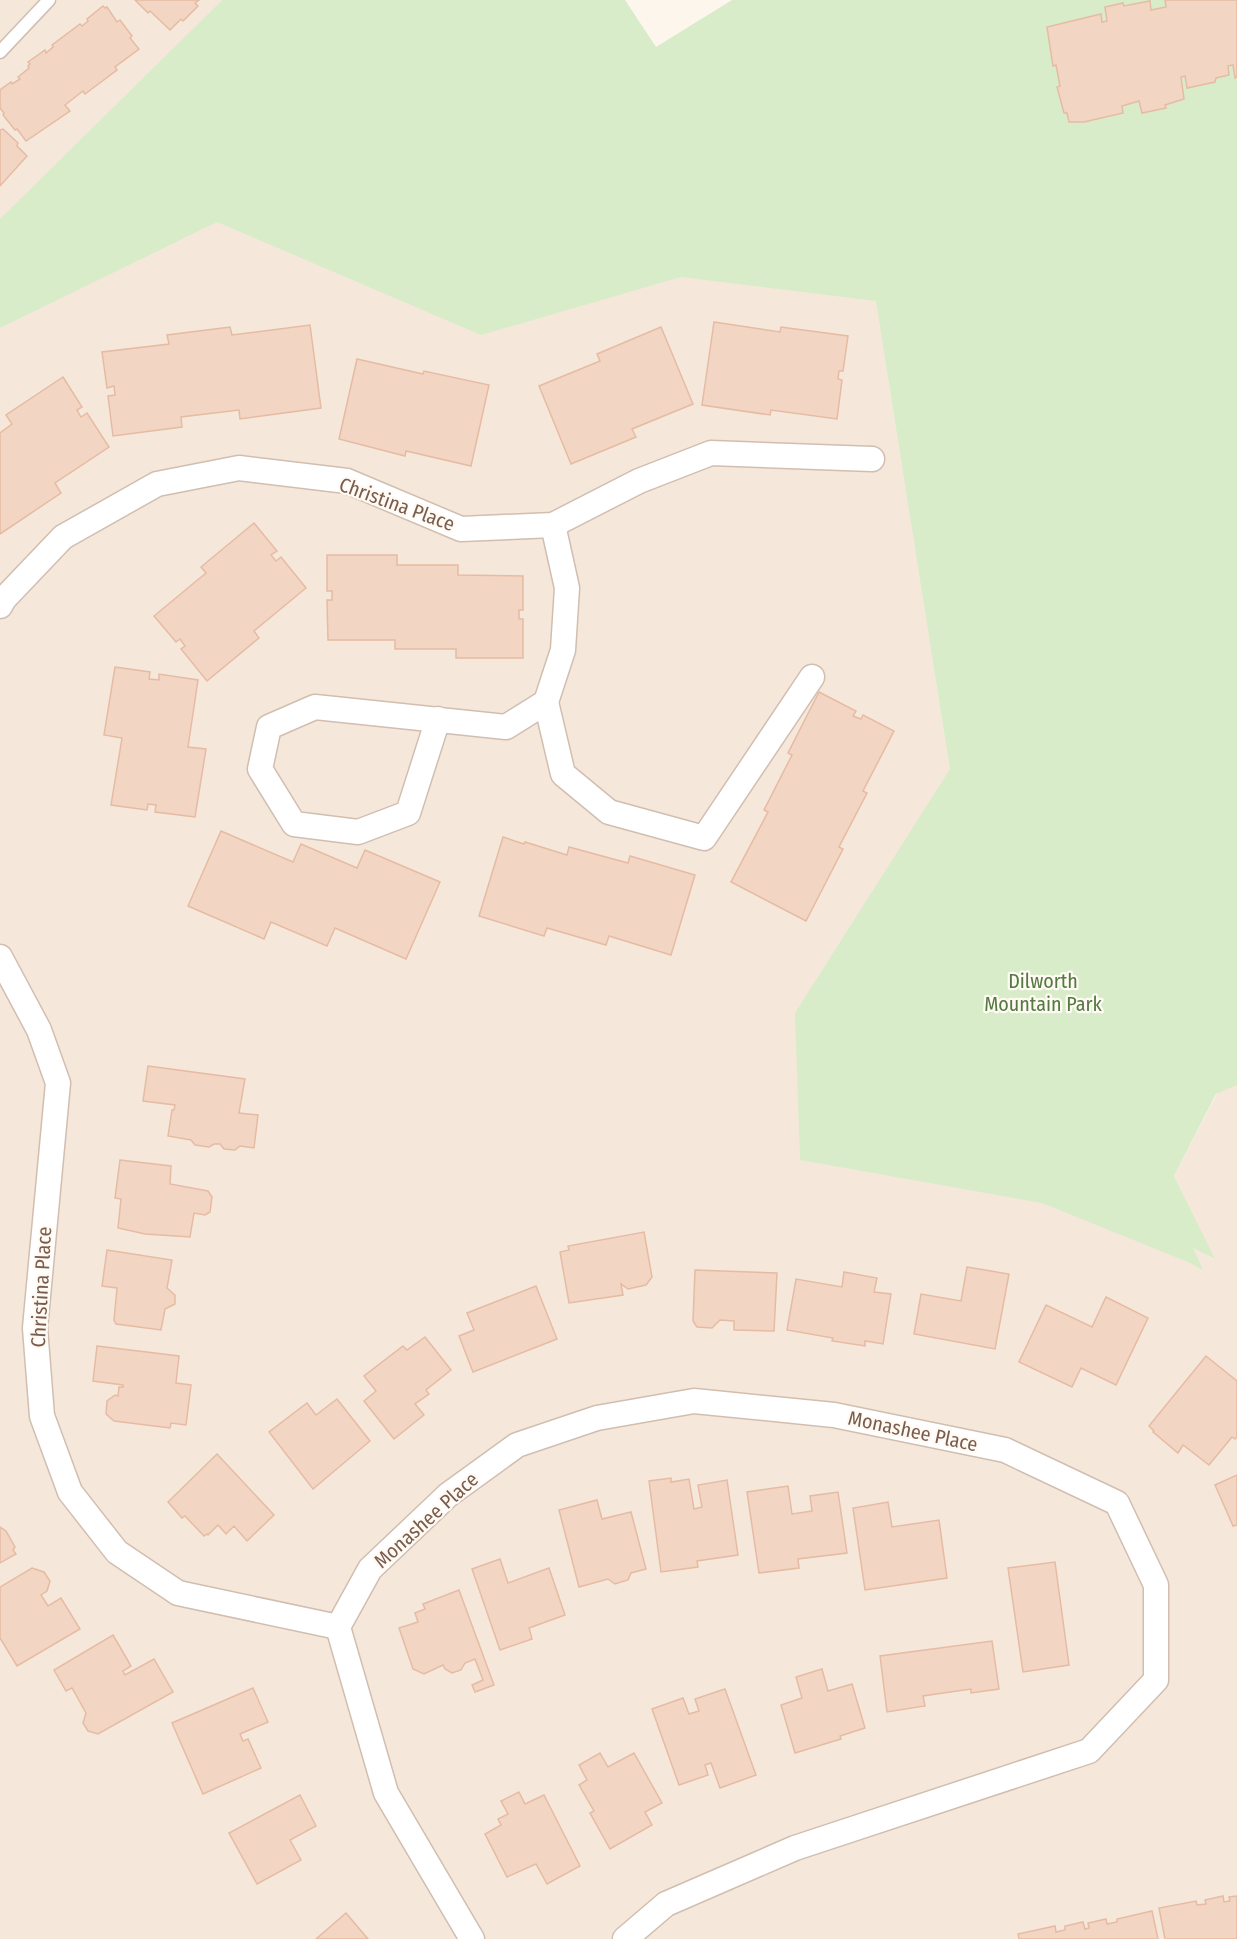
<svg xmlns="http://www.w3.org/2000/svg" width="1237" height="1939" viewBox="0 0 1237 1939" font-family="'Fira Sans Condensed',sans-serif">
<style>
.residential{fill:#f5e8da}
.green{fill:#d8ecc9}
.building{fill:#f3d5c3;stroke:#e6bba3;stroke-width:1.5}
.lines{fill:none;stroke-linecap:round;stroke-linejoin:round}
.service-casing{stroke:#d1beb0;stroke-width:15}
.minor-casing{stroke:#d1beb0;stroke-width:27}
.service{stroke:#fff;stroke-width:12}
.minor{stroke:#fff;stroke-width:24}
.labels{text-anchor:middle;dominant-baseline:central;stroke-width:4.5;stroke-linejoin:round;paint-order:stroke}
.street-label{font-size:20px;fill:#7a5c4d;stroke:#fffaf3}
.park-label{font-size:20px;fill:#537a41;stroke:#fffaf3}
</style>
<rect width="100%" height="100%" fill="#fdf6ec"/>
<g class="residential">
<polygon points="0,0 222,0 0,220"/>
<polygon points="229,210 888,290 1054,1192 1202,1252 1214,1259 1174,1176 1221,1086 1237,1079 1237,1939 0,1939 0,325"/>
</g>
<polygon class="green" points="222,0 625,0 656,47 732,0 1237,0 1237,1085 1216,1094 1174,1176 1215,1259 1193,1248 1203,1270 1190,1263 1042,1203 800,1160 795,1013 950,769 876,301 681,277 481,335 217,222 0,328 0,219"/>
<g class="building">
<polygon points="135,0 199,0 195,3 198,6 183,21 181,19 170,30 150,11 148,13"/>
<polygon points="1165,0 1237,0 1237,77 1235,78 1233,65 1228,66 1229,75 1216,78 1215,82 1187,88 1185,76 1181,77 1184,99 1165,105 1166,108 1142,113 1139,101 1122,106 1123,113 1084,122 1069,122 1067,113 1064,113 1057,87 1060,86 1056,65 1053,66 1047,27 1101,14 1102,22 1107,21 1105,7 1123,3 1124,6 1150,1 1151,10 1166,7"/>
<polygon points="103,6 105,8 107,7 117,22 120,20 132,36 130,38 139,49 115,67 117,70 85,94 83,91 65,105 70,111 26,141 17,129 15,130 3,115 4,113 0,108 0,90 11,82 12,84 20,79 18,77 29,68 28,66 30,64 28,62 45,50 46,53 53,47 52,45 80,24 82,26 88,21 87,19"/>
<polygon points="3,129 18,143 17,146 27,156 0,186 0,130"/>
<polygon points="714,322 780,332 781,327 848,336 843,371 839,371 838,379 842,380 837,419 771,410 770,415 702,405"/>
<polygon points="310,325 321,408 240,419 239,410 181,417 182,427 113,436 108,396 115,395 114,386 107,388 102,352 169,344 167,335 230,327 232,335"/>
<polygon points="661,327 693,404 632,429 636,437 571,464 539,386 600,361 597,354"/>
<polygon points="357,359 423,374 424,371 489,385 471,466 406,451 405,456 339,439"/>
<polygon points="63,377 82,407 77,410 81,417 87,413 109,447 55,483 61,493 0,534 0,433 12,424 6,415"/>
<polygon points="254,523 277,551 271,555 276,561 281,557 306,588 254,631 259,638 207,681 181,649 185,646 180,639 176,642 154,616 206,573 201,567"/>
<polygon points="327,555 397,555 397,565 458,565 458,575 523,576 523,610 519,610 519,619 523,619 523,658 456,658 456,649 395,649 395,640 328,640 327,600 332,600 332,591 327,591"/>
<polygon points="115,667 150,672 149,679 159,680 159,674 198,680 188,747 206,749 195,817 155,812 156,805 148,804 147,810 111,805 122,738 104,735"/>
<polygon points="819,692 856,711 853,716 861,719 863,715 894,731 863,791 867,793 839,847 843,849 806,921 731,882 768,812 764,810 792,755 788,753"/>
<polygon points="221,831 293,862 301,844 357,868 365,850 440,882 406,959 335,928 327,946 271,922 264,939 188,906"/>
<polygon points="503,837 524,844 525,842 567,855 569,847 628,863 630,856 695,875 671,955 609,936 606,945 547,928 544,936 479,916"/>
<polygon points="148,1066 245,1079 239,1113 258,1115 254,1148 240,1146 235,1150 224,1149 220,1144 214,1144 209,1147 195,1145 191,1140 168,1136 172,1110 174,1110 175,1105 143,1101"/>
<polygon points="120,1160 171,1166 170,1184 208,1191 212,1197 210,1212 205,1215 194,1213 190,1237 145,1234 118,1228 121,1199 115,1198"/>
<polygon points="644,1232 652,1277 646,1285 628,1289 621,1284 623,1295 569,1303 560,1252 569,1250 568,1246"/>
<polygon points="107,1250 172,1260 167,1288 175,1295 175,1304 165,1309 161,1330 116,1324 114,1320 117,1288 102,1286"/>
<polygon points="967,1267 1009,1274 995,1349 914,1334 921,1294 961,1301"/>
<polygon points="695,1270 777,1273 774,1331 734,1330 734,1321 720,1320 712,1328 697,1327 693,1321"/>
<polygon points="844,1272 877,1278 874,1292 891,1294 883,1344 865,1341 865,1346 832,1341 833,1338 787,1330 796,1279 842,1287"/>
<polygon points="536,1286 557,1339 473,1372 459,1336 474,1330 467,1313"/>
<polygon points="1106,1297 1148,1318 1116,1385 1081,1368 1072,1387 1019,1362 1046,1305 1092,1327"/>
<polygon points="425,1337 451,1370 426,1390 429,1394 415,1404 424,1415 394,1439 364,1401 376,1391 364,1376 403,1346 407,1350"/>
<polygon points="97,1346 179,1356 176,1383 191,1385 186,1425 171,1423 170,1428 114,1421 106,1414 107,1401 115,1395 118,1396 119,1387 123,1387 123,1385 93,1381"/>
<polygon points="1206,1356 1237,1381 1237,1437 1235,1439 1232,1437 1209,1465 1183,1445 1178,1453 1153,1432 1154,1431 1149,1426"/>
<polygon points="337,1399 370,1441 313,1489 269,1432 307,1403 316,1415"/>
<polygon points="217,1454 274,1515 247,1541 234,1526 226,1534 218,1525 208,1535 207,1534 204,1536 185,1516 182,1518 168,1502"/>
<polygon points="1237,1475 1237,1525 1233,1526 1215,1485"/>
<polygon points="671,1478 671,1482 689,1479 694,1509 702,1507 698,1485 727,1480 738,1555 697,1561 698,1567 661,1572 649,1481"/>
<polygon points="788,1486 792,1514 812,1511 810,1496 838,1492 847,1553 798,1559 799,1568 759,1573 747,1492"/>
<polygon points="597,1500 602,1519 631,1512 646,1569 631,1573 628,1580 615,1584 608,1579 579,1587 559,1510"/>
<polygon points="888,1502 892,1527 939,1520 947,1578 865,1590 853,1508"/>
<polygon points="0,1527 6,1531 15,1547 13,1550 16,1554 0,1563"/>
<polygon points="500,1559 508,1583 549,1568 565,1615 529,1628 532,1639 500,1650 472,1569"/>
<polygon points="1055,1562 1069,1665 1023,1672 1008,1568"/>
<polygon points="32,1568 44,1572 50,1581 47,1591 41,1595 48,1606 61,1598 80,1629 17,1666 0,1638 0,1587"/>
<polygon points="459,1590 494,1685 475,1692 472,1685 483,1680 475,1659 465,1663 461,1670 452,1673 445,1669 443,1665 424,1674 413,1669 399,1628 418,1622 415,1613 425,1609 423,1604"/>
<polygon points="113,1635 131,1666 123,1671 125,1675 154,1659 173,1692 98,1734 88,1731 83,1723 86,1713 72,1688 66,1691 54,1670"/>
<polygon points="992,1641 999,1689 971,1693 971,1689 923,1696 925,1706 887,1712 880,1656"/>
<polygon points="822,1669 828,1691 852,1684 865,1728 840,1736 841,1739 795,1753 781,1705 802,1698 796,1677"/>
<polygon points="253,1688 268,1722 240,1734 243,1741 248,1739 261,1768 203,1794 172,1723"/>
<polygon points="725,1689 756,1775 720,1788 711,1763 705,1765 708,1775 679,1785 652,1709 683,1698 689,1714 699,1711 695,1699"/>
<polygon points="600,1753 608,1767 634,1753 662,1803 645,1812 652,1825 610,1849 590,1813 594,1811 579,1785 587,1780 579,1765"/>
<polygon points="519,1792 525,1804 544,1795 580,1866 547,1884 536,1864 507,1877 485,1834 501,1825 498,1819 508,1814 501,1801"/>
<polygon points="300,1795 316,1826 290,1840 301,1860 257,1884 229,1833"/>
<polygon points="1223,1896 1224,1902 1230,1901 1229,1897 1237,1896 1237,1939 1165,1939 1159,1908 1196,1901 1197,1905 1206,1904 1205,1900"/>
<polygon points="1152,1911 1158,1939 1019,1939 1018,1934 1055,1926 1056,1932 1065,1930 1065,1926 1083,1922 1085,1929 1089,1928 1088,1923 1106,1919 1107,1924 1117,1922 1117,1919"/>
<polygon points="346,1913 368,1939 316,1939"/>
</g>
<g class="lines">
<g class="service-casing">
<polyline id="service" points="0,52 49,0"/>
</g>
<g class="minor-casing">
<g id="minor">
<polyline points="0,606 4,599 63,537 157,484 239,468 347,481 461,529 553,525 639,481 711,453 872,459"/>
<polyline points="546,702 563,774 609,812 704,838 812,677"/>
<polyline points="438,719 408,813 358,832 294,824 260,769 269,727 315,707 506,727 546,702 563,650 567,588 553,525"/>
<polyline points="0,957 39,1030 58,1083 35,1328 42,1416 70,1492 117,1552 178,1593 338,1627"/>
<polyline points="472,1939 386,1793 338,1627 370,1569 448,1495 517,1445 597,1418 694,1401 834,1415 1005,1450 1117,1503 1156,1585 1156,1680 1089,1751 795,1848 666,1904 625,1939"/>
</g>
</g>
<use href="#service" class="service"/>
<use href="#minor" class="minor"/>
</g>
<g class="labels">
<g class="street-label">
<text transform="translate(397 504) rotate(20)">Christina Place</text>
<text transform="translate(41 1287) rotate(-87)">Christina Place</text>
<text transform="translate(913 1431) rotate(12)">Monashee Place</text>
<text transform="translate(426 1520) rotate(-42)">Monashee Place</text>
</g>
<g class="park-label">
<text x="1043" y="981">Dilworth<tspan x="1043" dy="23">Mountain Park</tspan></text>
</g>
</g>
</svg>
